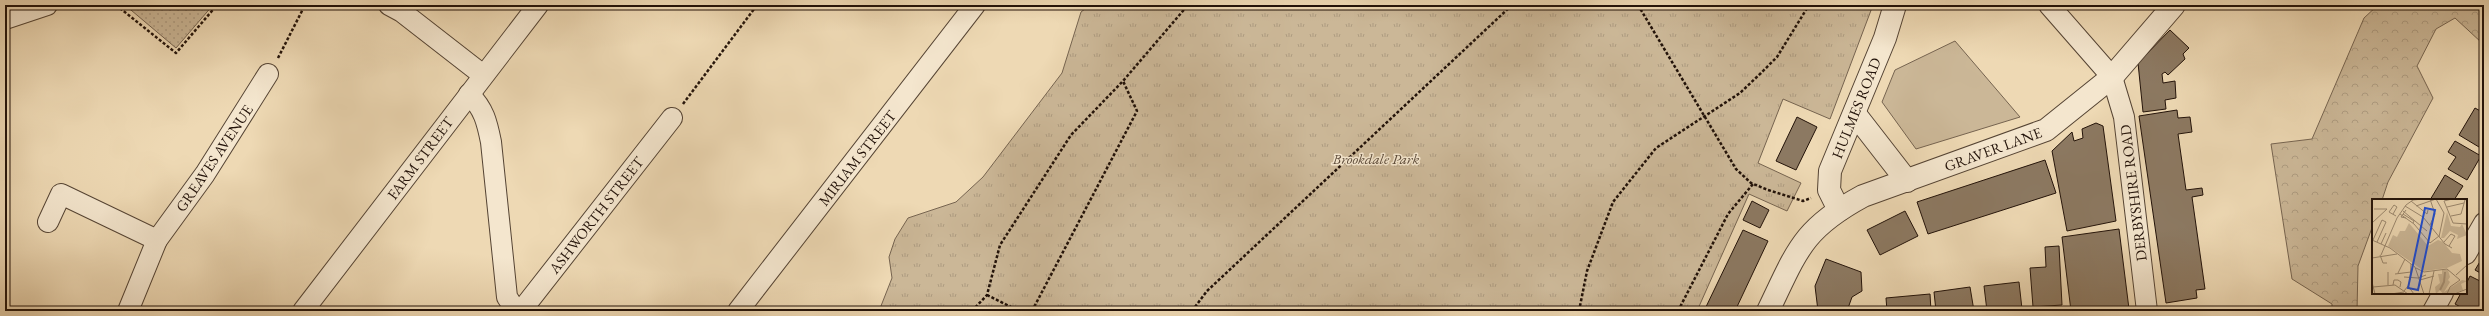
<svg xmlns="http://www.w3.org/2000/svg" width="2489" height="316" viewBox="0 0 2489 316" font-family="'EB Garamond',serif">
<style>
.grass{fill:url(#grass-dots);stroke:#766450}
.forest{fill:url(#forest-crowns);stroke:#766450}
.park{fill:url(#park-tufts);stroke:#766450}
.garden{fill:#cbb797;stroke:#766450}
.building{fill:#8c7962;stroke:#221209}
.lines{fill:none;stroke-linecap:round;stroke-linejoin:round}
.minor-casing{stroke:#554434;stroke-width:22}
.tertiary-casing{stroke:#554434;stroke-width:24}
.path{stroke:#221209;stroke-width:2.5;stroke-dasharray:3 2;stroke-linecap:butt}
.minor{stroke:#f4e6ce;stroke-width:20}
.tertiary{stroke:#f4e6ce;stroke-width:22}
.labels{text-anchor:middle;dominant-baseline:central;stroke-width:3;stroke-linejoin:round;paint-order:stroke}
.street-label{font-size:15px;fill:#221209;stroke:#f4e6ce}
.park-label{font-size:15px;font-style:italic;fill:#5d4c3b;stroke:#f4e6ce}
.inset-river{fill:none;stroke:#a9957a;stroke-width:2}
.inset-road{fill:none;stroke:#9c8970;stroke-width:1}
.view{fill:#1d4ed8;fill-opacity:0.15;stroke:#1d4ed8;stroke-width:2}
.inset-edge{fill:none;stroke:#221209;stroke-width:2}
</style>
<defs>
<pattern id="grass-dots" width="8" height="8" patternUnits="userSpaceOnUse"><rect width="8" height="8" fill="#cbb797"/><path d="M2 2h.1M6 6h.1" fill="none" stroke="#ae9c81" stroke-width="1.8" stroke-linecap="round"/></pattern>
<pattern id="forest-crowns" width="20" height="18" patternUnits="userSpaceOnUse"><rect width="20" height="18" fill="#cbb797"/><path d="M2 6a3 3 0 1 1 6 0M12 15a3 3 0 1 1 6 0" fill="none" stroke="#ae9c81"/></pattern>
<pattern id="park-tufts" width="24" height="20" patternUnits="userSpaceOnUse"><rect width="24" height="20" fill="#cbb797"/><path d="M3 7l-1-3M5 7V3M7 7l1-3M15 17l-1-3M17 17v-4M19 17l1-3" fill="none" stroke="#ae9c81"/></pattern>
</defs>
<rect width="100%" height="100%" fill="#eed9b4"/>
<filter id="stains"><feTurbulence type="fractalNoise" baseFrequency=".005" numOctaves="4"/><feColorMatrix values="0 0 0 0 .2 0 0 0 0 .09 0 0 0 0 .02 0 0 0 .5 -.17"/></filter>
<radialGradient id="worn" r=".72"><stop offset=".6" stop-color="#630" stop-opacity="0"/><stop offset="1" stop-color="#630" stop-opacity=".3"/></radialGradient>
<polygon class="grass" points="125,5 213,5 176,48"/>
<polygon class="forest" points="2378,5 2484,5 2484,42 2482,43 2455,18 2436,29 2417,66 2433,98 2388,182 2382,200 2373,200 2373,225 2358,266 2357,311 2332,311 2332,304 2292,279 2271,144 2312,139 2364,18"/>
<polygon class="park" points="1090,5 1873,5 1830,119 1783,99 1758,163 1801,183 1787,211 1749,194 1697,311 879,311 892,278 889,257 895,239 908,218 956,202 983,177 1062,73 1081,12"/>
<polygon class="garden" points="1955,41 2020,117 1916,149 1882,102 1895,70"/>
<g class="building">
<polygon points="2170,30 2189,48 2183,54 2185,59 2168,75 2165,72 2162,74 2163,83 2175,81 2176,98 2165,100 2166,109 2143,112 2138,63"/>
<polygon points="2475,108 2484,113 2484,150 2459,135"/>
<polygon points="2177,110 2178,118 2190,117 2192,132 2178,134 2186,190 2202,188 2203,195 2192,197 2205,289 2196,290 2197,298 2166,303 2139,116"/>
<polygon points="1797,117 1817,127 1796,170 1776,161"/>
<polygon points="2096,123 2103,126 2116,221 2067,231 2052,151 2072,132 2074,141 2083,138 2082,129"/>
<polygon points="2455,141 2481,156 2467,180 2448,169 2456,157 2448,152"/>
<polygon points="2045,160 2056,193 1928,234 1917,202"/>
<polygon points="2445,175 2463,186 2454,200 2430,200"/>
<polygon points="1752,201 1769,210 1760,228 1743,220"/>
<polygon points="1905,211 1918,236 1880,255 1867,230"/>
<polygon points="2119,229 2129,309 2071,311 2062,237"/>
<polygon points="1743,230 1768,241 1735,311 1704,311"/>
<polygon points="2059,246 2062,305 2033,307 2030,268 2046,267 2045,247"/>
<polygon points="2484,255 2484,275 2475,270"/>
<polygon points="1826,259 1861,272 1862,291 1852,297 1847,311 1818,311 1815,286"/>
<polygon points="2470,276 2484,283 2484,311 2468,311 2455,304 2461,293 2466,293 2466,284"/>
<polygon points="2019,282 2022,309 1987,311 1984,286"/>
<polygon points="1970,287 1974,311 1936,311 1934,292"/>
<polygon points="1930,294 1931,311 1887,311 1886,298"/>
</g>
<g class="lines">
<g class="minor-casing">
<g id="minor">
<polyline points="389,5 402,12 483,75"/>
<polyline points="2049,5 2112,77 2124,117 2147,311"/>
<polyline points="5,19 47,5"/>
<path d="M469 94C484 109 487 122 491 142L507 297 516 311"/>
<polyline points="48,222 61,194 157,240 128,311"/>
<polyline points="157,240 205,174 268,74"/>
<polyline points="2466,254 2484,223"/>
<polyline points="303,311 538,5"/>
<polyline points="521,311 672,118"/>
<polyline points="738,311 975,5"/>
<polyline points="2433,311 2443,293"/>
</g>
</g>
<g class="tertiary-casing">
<g id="tertiary">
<polyline points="1855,114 1907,181"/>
<polyline points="1839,210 1829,190 1830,171 1885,38 1895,5"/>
<path d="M1768 311C1797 251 1802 229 1863 196L2046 130 2112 77 2174 5"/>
</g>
</g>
<g class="path">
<polyline points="116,5 176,53 217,5"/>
<polyline points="1638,5 1736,169 1751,183 1768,190 1803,201 1811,198"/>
<polyline points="278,58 305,5"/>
<polyline points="683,104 757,5"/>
<polyline points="987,295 1019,311"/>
<polyline points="972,311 987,295 1000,245 1071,135 1123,81 1188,5"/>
<polyline points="1032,311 1137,111 1123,81"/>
<polyline points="1192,311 1207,291 1512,5"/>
<polyline points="1579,311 1587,271 1613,202 1656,148 1740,93 1761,73 1777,57 1809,5"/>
<polyline points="1678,311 1728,214 1753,184"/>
</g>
<use href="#minor" class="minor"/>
<use href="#tertiary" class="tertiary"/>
</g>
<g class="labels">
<g class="street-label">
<text transform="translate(1856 108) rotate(-68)">HULMES ROAD</text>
<text transform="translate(1993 149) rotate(-20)">GRAVER LANE</text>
<text transform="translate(214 158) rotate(-56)">GREAVES AVENUE</text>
<text transform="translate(420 158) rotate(-53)">FARM STREET</text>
<text transform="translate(857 158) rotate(-52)">MIRIAM STREET</text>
<text transform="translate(2133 193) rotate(-97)">DERBYSHIRE ROAD</text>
<text transform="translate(596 215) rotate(-52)">ASHWORTH STREET</text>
</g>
<g class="park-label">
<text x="1376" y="158">Brookdale Park</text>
</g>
</g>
<g transform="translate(2372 199)">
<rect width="95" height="95" fill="#eed9b4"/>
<path d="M70 70 76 71 78 78 76 81 78 83 72 93 90 81 95 82 89 85 91 91 80 95H71L68 91 64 95 63 88 68 84 66 75H70Z" fill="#cbb797"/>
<path d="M75 13 79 27 88 28 90 25 95 36 85 40 86 36 78 32 72 39H69ZM37 24 56 47 66 41 71 43 80 54 88 55 90 62 75 69 52 72 16 47 21 36 25 38 28 32H33Z" fill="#cbb797"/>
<path class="inset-river" d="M68 91 72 83 73 73"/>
<path class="inset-road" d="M64 0 72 14 67 38M80 0 72 2 81 24 95 25M39 2 55 15 56 11M33 7 51 18 73 45 80 49M44 7 64 0M75 8 92 4M31 12 55 32M21 15 25 8 22 6 17 13 24 17M28 15 42 25 58 44 67 37M31 15 42 22 41 24M79 17 89 15 93 1 90 0M34 19 29 18 34 11M0 24 15 10H2M58 26 63 15 58 0M0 41 18 49 43 68 52 95M1 41 10 21 14 23 5 43M72 43 79 35 83 37 77 47M9 45 14 34M8 56 11 64H15M9 56 25 19 34 6 41 1 51 0M0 59 25 55M44 69 52 73 75 70 88 81M16 73V86M26 74 33 60M23 75 39 73M84 76 95 66M32 78 46 79 54 76M38 81 39 65M48 81 62 77M0 83 3 95M21 86 22 81H26L29 83 28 88M1 88 23 86 36 95M32 92 36 87 42 95M19 95 32 93M57 95 62 72M75 95 78 88 88 81M82 95 95 90"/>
<path class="view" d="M53 9 63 11 46 91 36 89Z"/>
<rect width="95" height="95" class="inset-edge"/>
</g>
<rect width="2489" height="316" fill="none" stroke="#eed9b4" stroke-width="20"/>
<rect x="6" y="6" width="2477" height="304" fill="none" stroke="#221209" stroke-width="2"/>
<rect x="10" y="10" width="2469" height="296" fill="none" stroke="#221209"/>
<rect width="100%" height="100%" filter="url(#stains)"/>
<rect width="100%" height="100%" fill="url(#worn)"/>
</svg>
